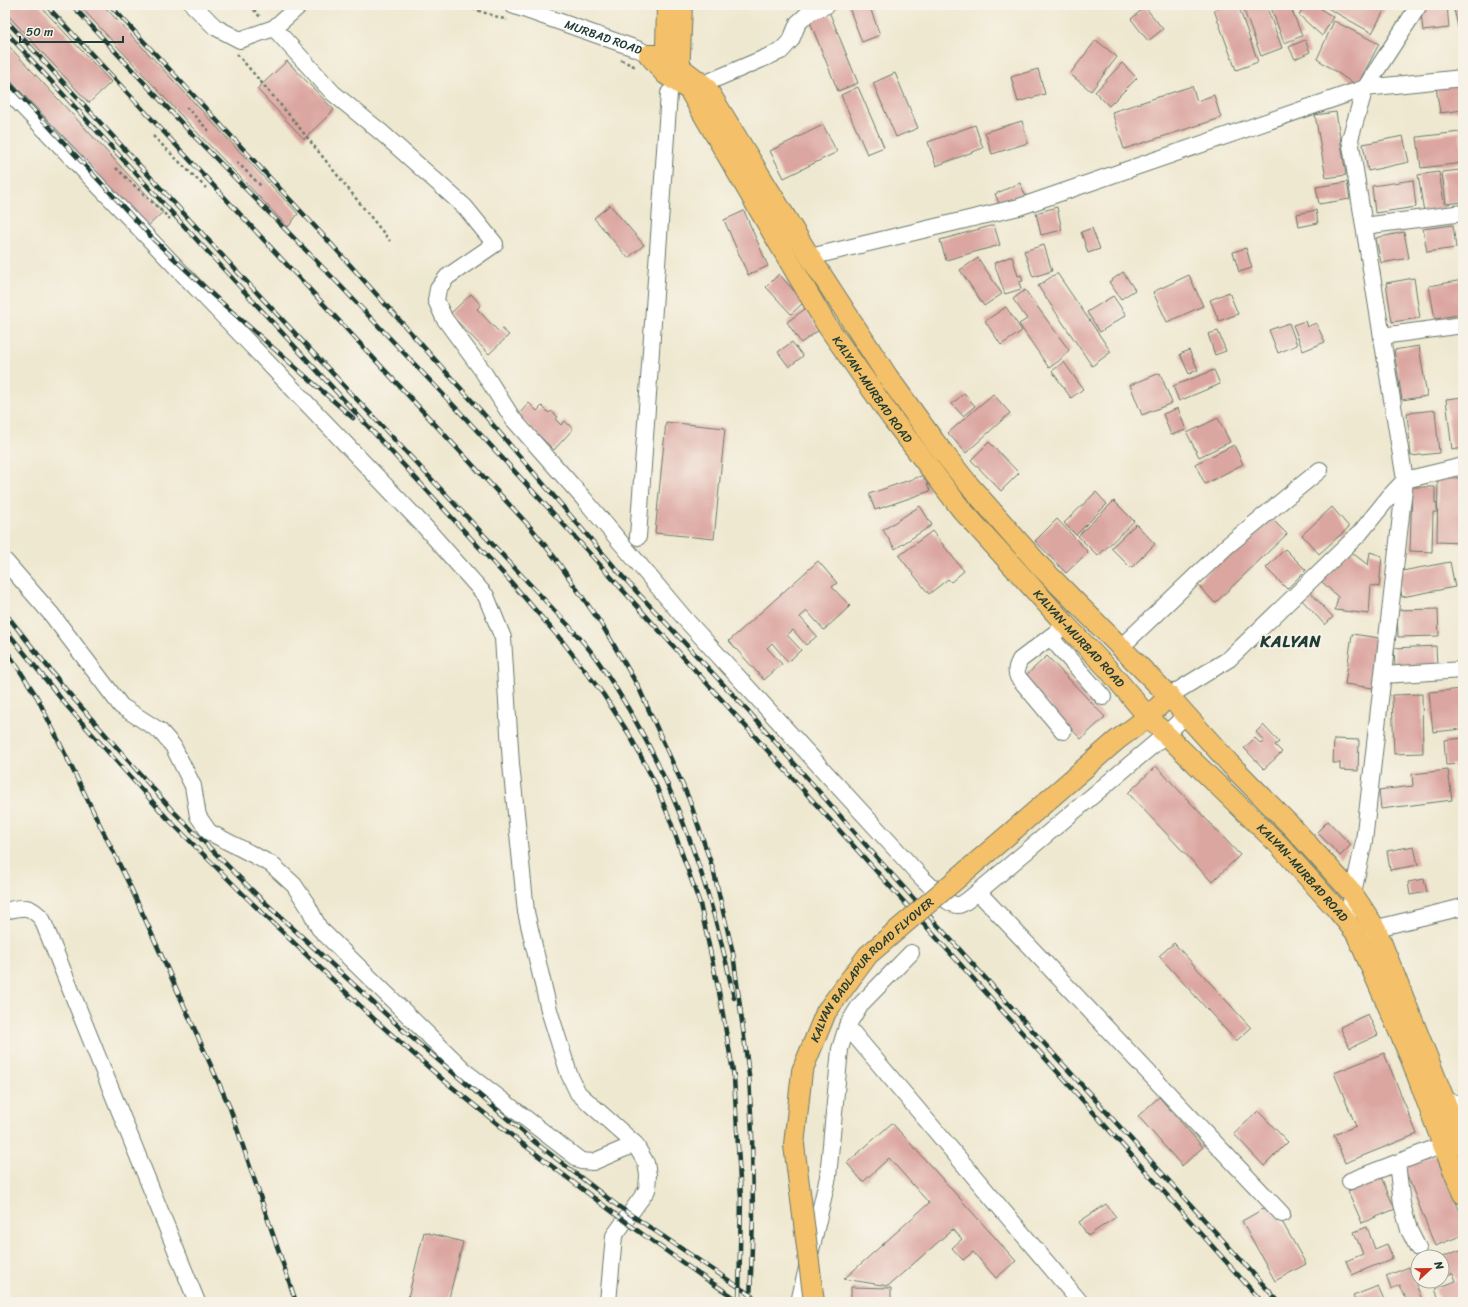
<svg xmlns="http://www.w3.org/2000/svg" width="1468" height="1307" viewBox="0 0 1468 1307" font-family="Sriracha,sans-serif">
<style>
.building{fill:#dca6a0}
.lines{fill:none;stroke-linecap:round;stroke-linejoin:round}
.minor-casing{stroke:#68796b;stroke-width:18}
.major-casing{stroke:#68796b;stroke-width:22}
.path{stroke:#68796b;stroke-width:2.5;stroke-dasharray:3 3;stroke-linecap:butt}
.minor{stroke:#fff;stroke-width:16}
.major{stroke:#f4c16a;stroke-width:20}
.rail-casing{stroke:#1f3d34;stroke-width:4.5}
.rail{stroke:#f7f3e8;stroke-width:3;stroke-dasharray:9;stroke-linecap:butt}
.major-bridge-casing{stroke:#68796b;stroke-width:22;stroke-linecap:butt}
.major-bridge{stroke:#f4c16a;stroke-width:20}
.labels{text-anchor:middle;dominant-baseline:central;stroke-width:4;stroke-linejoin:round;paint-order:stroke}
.street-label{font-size:12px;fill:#1f3d34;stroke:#f7f3e8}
.district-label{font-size:16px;font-weight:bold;letter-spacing:1px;fill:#1f3d34;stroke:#f7f3e8}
</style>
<rect width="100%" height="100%" fill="#f7f3e8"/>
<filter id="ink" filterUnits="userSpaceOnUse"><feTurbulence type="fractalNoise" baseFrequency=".025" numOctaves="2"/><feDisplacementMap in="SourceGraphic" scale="8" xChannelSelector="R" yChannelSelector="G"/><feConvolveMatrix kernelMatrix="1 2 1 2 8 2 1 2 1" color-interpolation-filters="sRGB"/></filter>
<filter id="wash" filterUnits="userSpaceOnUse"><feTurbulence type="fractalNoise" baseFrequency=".012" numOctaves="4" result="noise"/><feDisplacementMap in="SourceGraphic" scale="16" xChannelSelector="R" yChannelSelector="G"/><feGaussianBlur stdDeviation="0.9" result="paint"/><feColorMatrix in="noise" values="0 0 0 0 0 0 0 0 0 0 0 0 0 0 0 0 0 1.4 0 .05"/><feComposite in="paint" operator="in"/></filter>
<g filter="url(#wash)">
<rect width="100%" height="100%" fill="#efe8d0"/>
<g id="blocks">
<g class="building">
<polygon points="5,5 39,5 111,82 89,103 5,12"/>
<polygon points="79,5 103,5 298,214 288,227 191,126"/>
<polygon points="848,5 869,5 880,35 862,42"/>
<polygon points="1227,5 1238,5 1258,62 1236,70 1214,10"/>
<polygon points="1242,5 1266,5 1282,48 1261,56"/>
<polygon points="1270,5 1290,5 1302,36 1284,43"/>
<polygon points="1305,5 1321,5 1323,6 1321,9 1333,17 1322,36 1299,15"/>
<polygon points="1322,5 1387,5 1372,33"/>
<polygon points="1420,5 1447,5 1449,28 1423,31"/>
<polygon points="1453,5 1463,5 1463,35 1460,35"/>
<polygon points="1145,7 1163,29 1148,41 1131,19"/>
<polygon points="828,9 858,83 838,91 808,17"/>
<polygon points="1334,21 1379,44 1357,86 1317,59"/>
<polygon points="1096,40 1117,57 1091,91 1070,74"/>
<polygon points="1305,40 1310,52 1295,59 1289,47"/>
<polygon points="5,42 163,212 148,226 122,201 5,75"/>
<polygon points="287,61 334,110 304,139 257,89"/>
<polygon points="1122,63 1137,78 1109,106 1095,92"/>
<polygon points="1038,69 1045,94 1018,102 1011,77"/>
<polygon points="895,73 918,128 896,137 873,83"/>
<polygon points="1463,83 1463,110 1440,113 1436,87"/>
<polygon points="1192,86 1197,101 1214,95 1221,118 1124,149 1112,112"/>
<polygon points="858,87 884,147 867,154 841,95"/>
<polygon points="1336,112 1346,175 1326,178 1315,115"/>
<polygon points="1022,121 1028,143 992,154 985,132"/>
<polygon points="823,125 837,152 784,178 770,151"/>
<polygon points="975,125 983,148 936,166 928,142"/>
<polygon points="1460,132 1463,163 1421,168 1417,137"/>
<polygon points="1403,136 1409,162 1368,171 1363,144"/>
<polygon points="1460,170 1463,202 1446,204 1442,172"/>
<polygon points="1439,172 1445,209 1424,212 1418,175"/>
<polygon points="1413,180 1416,207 1375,213 1372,186"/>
<polygon points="1347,182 1350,199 1319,204 1316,187"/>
<polygon points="1020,183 1027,199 1002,210 995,194"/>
<polygon points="610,205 644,245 628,258 594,218"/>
<polygon points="1057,207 1062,230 1041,235 1036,213"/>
<polygon points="1316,210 1318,223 1299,227 1297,214"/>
<polygon points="744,211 768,266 748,275 724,220"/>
<polygon points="1463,223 1463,241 1462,241 1459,224"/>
<polygon points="994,225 1000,245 946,260 940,240"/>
<polygon points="1453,225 1456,248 1427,252 1423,229"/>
<polygon points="1092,228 1100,249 1088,253 1081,232"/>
<polygon points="1404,232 1409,258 1381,263 1376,238"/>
<polygon points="1044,245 1052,271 1033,277 1024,251"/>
<polygon points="1246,248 1252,268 1239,272 1233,252"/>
<polygon points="1012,256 1018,276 1021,275 1023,281 1019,282 1021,289 1005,294 994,263"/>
<polygon points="978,258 1002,294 984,306 960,270"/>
<polygon points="1123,272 1135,290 1121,299 1109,282"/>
<polygon points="1057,273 1111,352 1092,366 1038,286"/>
<polygon points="779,274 804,302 791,314 766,287"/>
<polygon points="1189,275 1203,306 1167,322 1153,292"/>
<polygon points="1414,278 1420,318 1392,322 1386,283"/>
<polygon points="1463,280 1463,314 1435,319 1429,286"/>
<polygon points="1025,290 1069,350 1060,360 1049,368 1019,324 1027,319 1013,299"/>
<polygon points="1229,292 1238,314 1219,321 1210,300"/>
<polygon points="471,294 481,305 477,309 498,331 501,328 509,335 489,354 450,314"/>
<polygon points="1113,296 1126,315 1100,332 1087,312"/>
<polygon points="1006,307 1022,331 1001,345 985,321"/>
<polygon points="805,309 819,330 801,343 787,322"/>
<polygon points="1305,321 1307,327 1316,323 1325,342 1303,351 1293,325"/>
<polygon points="1289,323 1297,345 1278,353 1269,330"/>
<polygon points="1218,331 1226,351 1215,355 1208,334"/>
<polygon points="792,342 803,356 789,367 778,352"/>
<polygon points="1419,346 1427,396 1402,400 1394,350"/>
<polygon points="1189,350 1198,370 1189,374 1180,354"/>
<polygon points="1064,362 1083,389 1071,398 1052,371"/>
<polygon points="1214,370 1220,384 1179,401 1173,386"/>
<polygon points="1160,373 1172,403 1142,415 1130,385"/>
<polygon points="964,393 975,406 963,416 952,404"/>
<polygon points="993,394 1010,413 966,453 948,433"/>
<polygon points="1463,397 1463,448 1452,450 1446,399"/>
<polygon points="529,403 537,411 542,406 549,413 551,411 558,417 555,419 561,425 565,421 573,429 554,450 518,415"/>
<polygon points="1178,408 1186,430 1171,435 1163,414"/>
<polygon points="1435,410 1439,453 1411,456 1407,413"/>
<polygon points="1218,418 1230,442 1199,457 1187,433"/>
<polygon points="666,422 725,428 714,539 655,533"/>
<polygon points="989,442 1019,473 1001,491 971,460"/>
<polygon points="1234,445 1243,464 1205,484 1195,464"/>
<polygon points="924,475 930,491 875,510 869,494"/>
<polygon points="1438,478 1463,478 1463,543 1437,542"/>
<polygon points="1412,487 1435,487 1435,503 1437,503 1437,512 1433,512 1432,552 1410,551"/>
<polygon points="1096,492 1107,504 1076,535 1064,523"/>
<polygon points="1114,501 1134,521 1098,556 1078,536"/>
<polygon points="920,506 932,525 895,549 883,530"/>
<polygon points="1332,507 1349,527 1319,554 1302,535"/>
<polygon points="1268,515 1287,534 1215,603 1196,583"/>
<polygon points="1057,519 1088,552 1066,573 1035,541"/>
<polygon points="1136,524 1155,544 1131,568 1111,548"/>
<polygon points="932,531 964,571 951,582 948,579 929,594 899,556"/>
<polygon points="1285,549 1306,570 1287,589 1266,568"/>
<polygon points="1351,552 1368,565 1370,552 1382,556 1379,587 1371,585 1369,614 1335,610 1338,597 1321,581"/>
<polygon points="818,561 837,583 832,587 850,606 824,630 807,611 800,617 817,636 806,645 793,630 787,635 801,650 788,662 772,643 767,648 782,664 764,680 729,641"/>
<polygon points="1450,562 1455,587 1402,597 1397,572"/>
<polygon points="1310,592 1333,617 1325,625 1302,600"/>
<polygon points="1438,609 1439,636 1398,637 1397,610"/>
<polygon points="1352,634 1380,638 1373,688 1345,684"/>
<polygon points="1436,646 1437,668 1395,669 1394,648"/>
<polygon points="1047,656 1105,717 1081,739 1023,678"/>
<polygon points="1463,689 1463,729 1433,732 1429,692"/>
<polygon points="1422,694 1423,753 1394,754 1392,695"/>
<polygon points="1263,725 1279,742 1275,745 1282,752 1264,769 1244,748 1255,738 1261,744 1264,741 1256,732"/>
<polygon points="1463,738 1463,764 1446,765 1444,740"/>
<polygon points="1334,739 1359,740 1358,771 1340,770 1340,763 1333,763"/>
<polygon points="1156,766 1240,855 1212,882 1128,793"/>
<polygon points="1448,770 1452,800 1381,809 1379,790 1413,786 1412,774"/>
<polygon points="1328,821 1351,845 1340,856 1317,832"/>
<polygon points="1414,846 1418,865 1390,870 1387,851"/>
<polygon points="1424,879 1427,892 1410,895 1408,882"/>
<polygon points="1174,943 1251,1028 1236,1041 1159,956"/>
<polygon points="1368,1014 1378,1035 1350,1048 1340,1027"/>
<polygon points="1384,1053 1417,1134 1345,1163 1334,1135 1356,1126 1334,1073"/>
<polygon points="1159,1097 1203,1147 1182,1166 1138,1116"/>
<polygon points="1258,1111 1288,1142 1264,1166 1234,1134"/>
<polygon points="892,1123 1016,1261 996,1278 973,1252 963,1260 952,1248 962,1239 953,1229 888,1286 844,1279 929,1203 889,1158 863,1182 847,1163"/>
<polygon points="1437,1154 1463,1220 1463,1235 1435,1246 1404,1167"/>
<polygon points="1381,1177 1395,1209 1362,1223 1348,1191"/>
<polygon points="1106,1204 1116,1217 1088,1236 1079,1222"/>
<polygon points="1272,1204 1306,1264 1275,1281 1242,1221"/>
<polygon points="1367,1227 1375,1249 1387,1244 1393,1258 1352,1275 1346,1261 1363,1254 1354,1232"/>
<polygon points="424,1232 463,1242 448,1302 407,1302"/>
<polygon points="1463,1249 1463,1302 1440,1302 1435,1289 1456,1281 1453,1273 1442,1277 1442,1257"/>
<polygon points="1409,1267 1423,1302 1398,1302 1406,1299 1400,1285 1391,1289 1386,1276"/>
<polygon points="1378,1286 1385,1302 1356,1302 1353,1296"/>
<polygon points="851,1287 891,1288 891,1302 851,1302"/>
</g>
</g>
</g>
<g filter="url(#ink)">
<use href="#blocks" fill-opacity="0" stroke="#68796b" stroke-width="1"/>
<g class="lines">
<g class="minor-casing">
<g id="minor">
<polyline points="193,5 215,27 240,40 274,28 300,5"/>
<path id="s1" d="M512 5 640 50 649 55"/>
<path d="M274 28 333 93 382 133 465 207 495 244 447 277 438 289 436 300 444 318 482 370 513 419 584 499 686 620 922 878C930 885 949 907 959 905 966 903 972 896 978 892L1165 735 1186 715"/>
<polyline points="5,88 425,527 486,596 503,638 511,764 526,912 549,1010 569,1074 578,1093 635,1144 646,1163 648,1175 647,1190 614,1236 608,1302"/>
<polyline points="692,89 781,51 791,40 798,23 810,12 827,5"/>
<polyline points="1364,226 1463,213"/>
<polyline points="810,257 1019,207 1365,88 1463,78"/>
<polyline points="1382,336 1463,325"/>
<polyline points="1405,480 1463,466"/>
<polyline points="638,537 669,93"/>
<polyline points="5,561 52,615 121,706 160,731 173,746 193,786 198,816 209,832 271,864 294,885 308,906 319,928 467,1073 581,1161 593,1162 635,1144"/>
<polyline points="1050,637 1103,697"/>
<polyline points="1121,647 1227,546 1320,470"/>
<polyline points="1383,675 1463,670"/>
<polyline points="1169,696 1229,659 1360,533 1389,497 1405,480"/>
<path d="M1063 731 1018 677C1015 670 1017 666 1020 660L1066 625"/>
<polyline points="978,892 1282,1214"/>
<path d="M5 911C23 907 29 904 42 919L197 1302"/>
<polyline points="1347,921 1364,841 1405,480 1350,139 1365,88 1419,5"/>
<polyline points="1365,931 1463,907"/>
<polyline points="847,1026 1080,1302"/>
<polyline points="1435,1099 1463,1104"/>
<polyline points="1397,1163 1402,1204 1409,1230 1418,1248"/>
<polyline points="1350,1181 1443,1145"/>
<polyline points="799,1302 828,1177 840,1049 847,1026 860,1005 911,953"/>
</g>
</g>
<g class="major-casing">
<g id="major">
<polyline points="666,48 667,5"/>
<path id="s2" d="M649 55 665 74 689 90 826 324 891 417 961 509 1066 625 1108 669 1148 717 1279 845 1338 911 1356 933 1411 1059 1443 1145 1463 1194"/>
<polyline points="649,55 664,55 706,87 810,257 888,377 935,442 969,485 1041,567 1169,696 1230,764 1293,828 1353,894 1376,929 1463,1146"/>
<polyline points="679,77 682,5"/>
<polyline points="1015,829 1117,740 1148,717 1169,696"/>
</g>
</g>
<g class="path">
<polyline points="250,5 260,17"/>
<polyline points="461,5 507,20"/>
<polyline points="237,54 290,116 390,241"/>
<polyline points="621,60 634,66 635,64"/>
<polyline points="186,107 209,131"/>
<polyline points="153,136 206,188"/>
<polyline points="237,162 262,187"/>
<polyline points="116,168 170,219"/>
</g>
<use href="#minor" class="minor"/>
<use href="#major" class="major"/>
<g class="rail-casing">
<g id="rail">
<polyline points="46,5 532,529 555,558 602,625 638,686 689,799 713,869 733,953 749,1075 752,1134 753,1217 750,1302"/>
<polyline points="72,5 189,131 333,278 456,408 564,525 1053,1067 1262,1302"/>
<polyline points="110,5 333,246 481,411 623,577 750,713 879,860 1060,1061 1279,1302"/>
<path d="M5 19 233 267 553 609C564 620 574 631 584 643 596 657 607 674 617 690 676 783 712 891 734 998"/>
<polyline points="5,31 511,582 563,642 603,694 629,734 655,783 670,820 700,904 719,992 734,1077 741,1198 739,1302"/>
<polyline points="5,79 154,240 214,296 353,418"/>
<polyline points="5,613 67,691 171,809 259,897 404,1031 536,1143 618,1206 761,1302"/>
<polyline points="5,629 67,706 167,818 253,904 374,1019 442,1079 515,1138 627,1223 700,1275 741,1302"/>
<polyline points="5,648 37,697 132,890 230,1108 296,1302"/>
</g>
</g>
<use href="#rail" class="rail"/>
<g class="major-bridge-casing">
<g id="major-bridge">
<path id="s3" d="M814 1302 794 1145 802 1071 826 1012 868 955 1015 829"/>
</g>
</g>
<use href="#major-bridge" class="major-bridge"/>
</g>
</g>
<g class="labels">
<g class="street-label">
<text stroke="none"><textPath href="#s1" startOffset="97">MURBAD ROAD</textPath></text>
<text stroke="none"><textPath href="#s2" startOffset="405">KALYAN-MURBAD ROAD</textPath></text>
<text stroke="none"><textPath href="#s2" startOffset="729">KALYAN-MURBAD ROAD</textPath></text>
<text stroke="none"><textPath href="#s2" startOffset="1053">KALYAN-MURBAD ROAD</textPath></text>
<text stroke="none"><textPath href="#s3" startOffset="358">KALYAN BADLAPUR ROAD FLYOVER</textPath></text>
</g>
<g class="district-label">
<text x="1291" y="641">KALYAN</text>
</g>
</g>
<rect width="1468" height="1307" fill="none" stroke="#f7f3e8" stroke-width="20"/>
<g transform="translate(1430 1269) rotate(68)"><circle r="19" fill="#f7f3e8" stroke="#a1aaa0"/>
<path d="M0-3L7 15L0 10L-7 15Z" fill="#c8321e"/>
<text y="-6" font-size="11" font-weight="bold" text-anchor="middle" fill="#1f3d34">N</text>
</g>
<path d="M20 36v6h103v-6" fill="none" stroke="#1f3d34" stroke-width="2"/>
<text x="26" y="36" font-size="12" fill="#1f3d34" stroke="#f7f3e8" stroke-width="3" paint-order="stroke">50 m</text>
</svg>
